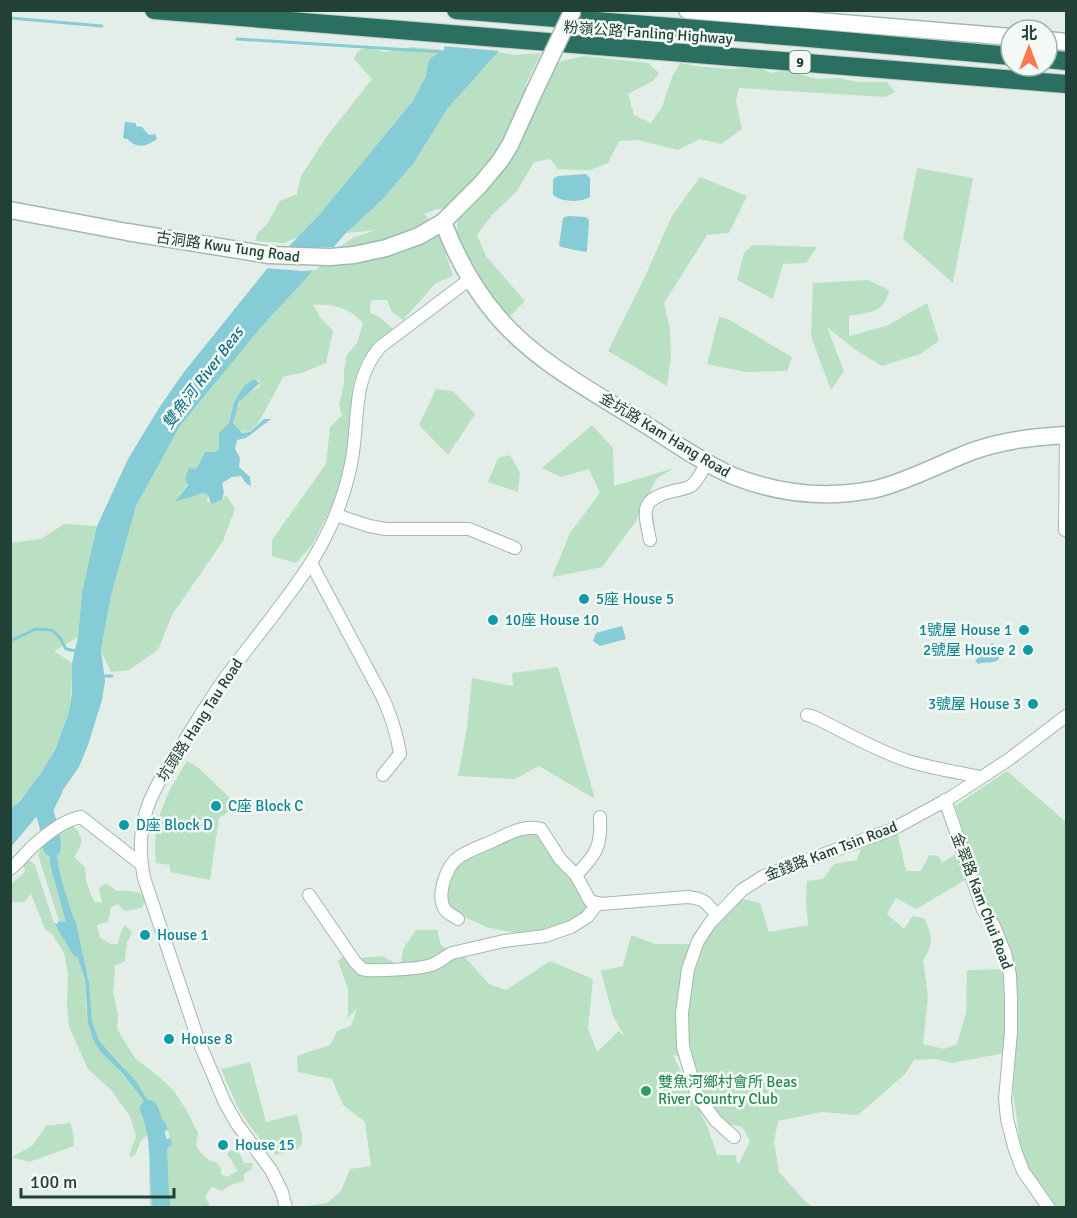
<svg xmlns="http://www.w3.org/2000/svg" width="1077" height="1218" viewBox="0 0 1077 1218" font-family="Signika,'Noto Sans SC',sans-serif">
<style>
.green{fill:#bae0c3;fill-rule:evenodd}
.water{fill:#86ccd7}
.pier{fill:#e3eee8}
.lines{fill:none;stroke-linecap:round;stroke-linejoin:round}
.stream{stroke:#86ccd7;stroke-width:3}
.river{stroke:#86ccd7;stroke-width:18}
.street-casing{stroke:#a5b7af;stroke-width:14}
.secondary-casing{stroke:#a0bab0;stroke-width:19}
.highway-casing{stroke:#c1cac7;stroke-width:20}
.street{stroke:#fff;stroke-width:12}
.secondary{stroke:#fff;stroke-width:16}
.highway{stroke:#2a6f5f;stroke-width:18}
.secondary-bridge-casing{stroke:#a0bab0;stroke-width:19;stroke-linecap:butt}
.secondary-bridge{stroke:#fff;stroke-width:16}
.culture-dot{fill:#0f9aa8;stroke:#f3faf6;stroke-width:2}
.leisure-dot{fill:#2e9e5b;stroke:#f3faf6;stroke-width:2}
.labels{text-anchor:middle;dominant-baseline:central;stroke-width:5;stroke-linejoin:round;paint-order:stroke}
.shield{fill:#f3faf6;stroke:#607870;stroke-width:1.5}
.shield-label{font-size:14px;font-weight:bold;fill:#214137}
.street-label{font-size:15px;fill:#214137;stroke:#f3faf6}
.culture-label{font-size:15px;fill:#0d838f;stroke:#f3faf6;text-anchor:start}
.leisure-label{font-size:15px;fill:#27864d;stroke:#f3faf6;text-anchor:start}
.water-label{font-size:16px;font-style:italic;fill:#167282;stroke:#f3faf6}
</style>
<rect width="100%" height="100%" fill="#e3eee8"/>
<g class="green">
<polygon points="366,47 384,52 412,47 444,50 428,63 426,76 412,102 319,215 298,237 284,243 255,241 257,234 267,224 280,201 297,194 301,176 327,136 372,79 354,59 357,52"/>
<path d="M498 52 514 55 541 53 524 88 562 61 584 56 648 63 659 73 653 81 628 94 634 115 651 123 662 107 672 77 680 63 695 66 730 69 756 67 772 73 785 70 817 79 838 78 859 82H887L895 92 885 97 739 88 736 101 742 129 721 144 700 139 678 150 638 140 619 141 608 163 590 170 558 169 550 159 534 162 517 191 492 215 477 235 486 256 525 301 506 320 461 252 457 230 458 208 438 209 424 214 437 226 453 276 436 283 403 320 392 312 387 300H371L370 313 378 316 393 329 378 340 362 361 353 385 346 474 329 512 312 545 296 563 272 556V540L326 464 330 427 342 415 339 405 344 384V371L347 355 357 343 363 323C348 307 334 304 313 305L321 318 333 331 326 363 304 372 283 377 259 422 250 432 237 431 233 423C238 405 240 395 260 387V381L254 379 234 402 229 423 225 427 221 450 213 452 205 453C201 457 201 462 198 466 191 478 184 490 176 501L203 493 208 495 207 501 211 504 222 500 226 495 235 509 223 541 172 615 158 650 129 670 111 672 101 651 111 596 136 506 180 426 262 326 292 294 318 263 352 238 376 230 346 233 382 200 413 164 448 108Z"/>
<polygon points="917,168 973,178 953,283 903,239"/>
<polygon points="700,177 747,196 729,233 707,235 664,303 670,330 671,358 667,386 608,351 642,283 672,216"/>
<polygon points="753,245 817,247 806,263 783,264 773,299 737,280 744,253"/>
<path d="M868 280 889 290C884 314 869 312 849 316V336L886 326 927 303 939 341 920 354 882 366 857 351 827 327 844 371 831 390 811 336 813 283Z"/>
<polygon points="719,317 728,319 792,357 787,371 746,372 707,364"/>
<polygon points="436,389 453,391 475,414 448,455 419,425"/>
<polygon points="592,425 613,448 614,486 674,468 656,479 636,521 602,567 552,577 570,533 600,493 589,469 561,477 542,468"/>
<polygon points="510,455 520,473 518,492 488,482 498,458"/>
<path d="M64 524 97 526 82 592 78 637 54 651 72 663C72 680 72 697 68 714 60 746 37 787 11 808V543L41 539Z"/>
<polygon points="558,667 595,799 539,766 515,779 458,776 467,728 472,678 513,686 512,673"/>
<path d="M187 761 199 768 238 806 219 818 210 880 170 872V865L156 863C151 823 166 794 187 761Z"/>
<path d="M1007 771 1066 822V1207H1054L1023 1164 1013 1093 1015 1051 952 1063 935 1059 914 1060 904 1075 858 1115 822 1112 778 1121 774 1142 779 1172 806 1202 813 1207H307L306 1206 327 1203 341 1191 350 1169 371 1166 365 1122 343 1105 332 1079 298 1072 297 1056 330 1045 337 1031 351 1026 357 1008 348 1018V989L338 961 348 952 360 958 382 956 401 966 403 949 416 930H437L441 945 452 953 464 956 489 984 506 990 550 961 593 979 588 1028 597 1052 619 1031 625 1037 613 1016 601 971 623 966 631 935 655 944H702L734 897 760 903 769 932 808 925 806 902 807 881 823 879 834 864 857 860 864 839 896 827 906 871H921L929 855 938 856 942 863 965 848 974 875 916 909 896 898 887 914 904 929 913 916 925 919C932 936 934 944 923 960L928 996 923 1044 944 1049 957 1044 966 1013 967 970 1012 969 989 913 955 806ZM673 1055 686 1058 695 1088 716 1121 742 1127 750 1141 739 1164 737 1163 736 1155H717L708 1128Z"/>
<path d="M62 817C70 823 84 833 81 844 80 848 76 853 74 857L85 867 86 881 94 902 102 903 99 888 106 883 117 891C129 890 137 891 148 896L142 908 124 911 118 904 111 907 108 922 97 925 100 938 111 944H118L121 931 125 925 132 932 127 943 125 961 114 966 115 973 113 992 118 1015 117 1029 135 1058 159 1077 174 1091 187 1111 198 1133 196 1146C202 1154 206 1161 216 1162L221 1169V1174L227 1177 238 1171 227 1154 231 1150 239 1153 244 1163H253L252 1169 244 1174V1181C237 1183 227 1185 222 1191L212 1187 205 1196 210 1207H166L164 1196 163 1153V1150L172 1145 165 1122 159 1120 122 1065 108 1051 99 1040 92 1022 90 1009 89 983 76 922 74 919C65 888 50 853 56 820Z"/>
<path d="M523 833H538C550 849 588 891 587 910L569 923 544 932 527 935 486 927 460 915 450 907 446 900 447 886 452 873 461 861Z"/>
<polygon points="47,842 50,852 50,865 67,923 59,921 38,855 42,845"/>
<polygon points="26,861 31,861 35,865 54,923 73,955 78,958 85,979 86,1007 93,1039 141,1097 148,1108 150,1123 148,1125 148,1134 141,1141 135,1155 131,1157 129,1156 136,1136 130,1116 111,1090 88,1069 69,1027 67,1005 68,974 64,953 52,934 45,929 31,894 24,902 11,902 11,884 25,872 24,865"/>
<path d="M250 1062 266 1122 297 1114C304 1147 310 1147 275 1155L271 1141 263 1143 247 1122 237 1106 221 1069Z"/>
<polygon points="70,1123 73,1131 74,1146 29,1162 12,1157 32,1146 46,1126"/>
<polygon points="151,1150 155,1152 156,1156 159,1207 150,1208 149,1175"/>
</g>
<g class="water">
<polygon points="450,11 512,11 498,52 448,108 413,164 382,200 346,233 292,294 262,326 180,426 136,506 111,596 101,650 105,681 102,700 88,745 79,767 65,787 54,800 37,816 11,847 11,808 20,801 41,773 55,750 68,715 72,694 72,663 78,637 82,592 97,526 128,459 159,408 184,372 266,270 319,215 412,102 426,76 428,63 431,58 444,50"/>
<path d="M125 122 136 123V126L142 127 149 135 155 134 157 139C150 144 141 149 132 143 124 137 133 141 123 138Z"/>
<path d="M586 174 590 178V197C580 203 561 202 553 195V179L558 176Z"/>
<polygon points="568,216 586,217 589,220 587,251 585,252 561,247 559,245 563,218"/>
<path d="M254 379 260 383 239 402 233 423 242 433 250 432 264 419H271L246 438 237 440 235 449 240 458 239 467 250 477 251 486 246 483 241 476 232 477 222 483 224 492 222 500 211 504 208 495 203 493 175 502 188 485C184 479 186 475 189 468L196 469C200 464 201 458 205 452H213L219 450V433L229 423 234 402 245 385Z"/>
<polygon points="622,626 626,639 600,646 593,641 596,633"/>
<path d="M992 643C998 648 1003 652 998 660 992 664 985 661 978 664L975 661Z"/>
<path d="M56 838C55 866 66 893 74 919L76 922 89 983 92 1021 99 1040 108 1051 136 1081 159 1119 165 1122 168 1130 148 1134 146 1126 149 1123 148 1108 141 1097 122 1073 100 1051 93 1039 88 1023 85 979 78 958 73 955 54 923 57 924 59 921 66 922 50 865V852L47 842Z"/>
<polygon points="171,1138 172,1145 165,1150 163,1153 164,1196 166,1207 159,1207 156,1157 155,1152 151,1150 150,1142"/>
</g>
<g class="pier">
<polygon points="447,10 515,10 501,51 442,46"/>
<polygon points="284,247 337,247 316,270 302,271 265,268"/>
</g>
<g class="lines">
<g class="stream">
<polyline points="10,18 102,26"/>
<polyline points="237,39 442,52"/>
<polyline points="10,641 36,629 52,630 60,638 66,649 76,651"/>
<polyline points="102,676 112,676"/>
</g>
<g class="river">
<polyline points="52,848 51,836 44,809 54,789"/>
<path d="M149 1109C163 1140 156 1175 162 1208"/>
</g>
<g class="street-casing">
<g id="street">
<polyline points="336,515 369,526 386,529 469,529 515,548"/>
<polyline points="1065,530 1066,435"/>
<path d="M650 540C644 510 639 500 673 491 679 490 685 489 691 486 698 481 702 470 707 463"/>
<path d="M311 563 383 698C391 716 397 734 400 754L383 775"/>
<path d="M807 715 814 717C845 732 875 750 908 761 931 768 956 772 980 777"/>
<polyline points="945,800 983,910 994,926 1005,953 1010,975 1011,1000 1011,1032 1005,1099 1007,1119 1015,1150 1023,1171 1049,1208"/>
<path d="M10 869C18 863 24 855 31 848 45 835 63 820 81 817L141 864"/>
<path d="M576 875C596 855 602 846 600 817"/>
<path d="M309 895 355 962C356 963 361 968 362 969 371 972 421 969 431 965 439 963 444 957 452 953L504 941 545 936 571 927 587 917 598 903"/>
<path d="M458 919C454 916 449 914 446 911 435 897 446 866 459 857 469 850 482 846 493 841 508 834 524 824 541 829L560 859 576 875 590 901 601 904 687 897C704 898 707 903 717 916"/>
<polyline points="734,1137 716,1121 697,1095 683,1047 682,1013 688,969 698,941 710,923 742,890 764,876 893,829 950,798 1008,760 1066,716"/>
<path d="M286 1208 282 1192 271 1170 237 1124 225 1103 199 1042 144 878C140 857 139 836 145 815 152 789 169 766 183 743 197 721 210 699 225 678 254 639 286 602 312 561 331 530 344 500 351 464 360 423 350 382 380 347L470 279"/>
</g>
</g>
<g class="secondary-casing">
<g id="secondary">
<polyline points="687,10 1011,37"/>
<polyline points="1047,40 1066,42"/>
<polyline points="10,210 127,232 269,255 330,257 354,255 386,248 419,236 443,222 480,185 500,161 510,145 535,90"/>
<path d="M443 222C456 256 473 288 497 316 536 362 592 391 643 423 672 441 701 462 733 476 769 490 810 497 849 493 857 492 867 491 876 489 909 481 941 463 973 451 1004 440 1034 437 1066 435"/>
</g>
</g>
<g class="highway-casing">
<g id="highway">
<polyline points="154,10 1066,84"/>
<polyline points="456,10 798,37 1011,56"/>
<polyline points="1047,59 1066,61"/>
</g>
</g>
<use href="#street" class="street"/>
<use href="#secondary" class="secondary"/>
<use href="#highway" class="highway"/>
<g class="secondary-bridge-casing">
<polyline id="secondary-bridge" points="535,90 573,10"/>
</g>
<use href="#secondary-bridge" class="secondary-bridge"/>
</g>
<g class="culture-dot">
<circle cx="584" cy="599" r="6"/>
<circle cx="493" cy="620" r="6"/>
<circle cx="1024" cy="630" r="6"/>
<circle cx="1028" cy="650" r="6"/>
<circle cx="1033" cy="704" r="6"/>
<circle cx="216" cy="806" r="6"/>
<circle cx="124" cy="825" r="6"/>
<circle cx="145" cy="935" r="6"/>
<circle cx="169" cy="1039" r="6"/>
<circle cx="223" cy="1145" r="6"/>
</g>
<circle class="leisure-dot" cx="646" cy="1091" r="6"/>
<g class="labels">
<rect class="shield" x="789.5" y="51" width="21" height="22" rx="4.5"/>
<g class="shield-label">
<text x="800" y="62">9</text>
</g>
<g class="street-label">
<text transform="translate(648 33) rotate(4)">粉嶺公路 Fanling Highway</text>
<text transform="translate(228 247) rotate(8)">古洞路 Kwu Tung Road</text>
<text transform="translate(665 435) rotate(31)">金坑路 Kam Hang Road</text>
<text transform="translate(200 720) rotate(-57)">坑頭路 Hang Tau Road</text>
<text transform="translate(831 851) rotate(-21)">金錢路 Kam Tsin Road</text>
<text transform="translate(982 901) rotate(69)">金翠路 Kam Chui Road</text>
</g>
<g class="culture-label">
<text x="596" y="599">5座 House 5</text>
<text x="505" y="620">10座 House 10</text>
<text x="1012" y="630" text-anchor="end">1號屋 House 1</text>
<text x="1016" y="650" text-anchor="end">2號屋 House 2</text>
<text x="1021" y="704" text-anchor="end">3號屋 House 3</text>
<text x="228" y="806">C座 Block C</text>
<text x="136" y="825">D座 Block D</text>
<text x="157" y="935">House 1</text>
<text x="181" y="1039">House 8</text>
<text x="235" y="1145">House 15</text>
</g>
<g class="leisure-label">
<text x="658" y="1082">雙魚河鄉村會所 Beas<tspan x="658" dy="17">River Country Club</tspan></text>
</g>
<g class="water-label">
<text transform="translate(203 378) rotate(-53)">雙魚河 River Beas</text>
</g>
</g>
<rect width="1077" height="1218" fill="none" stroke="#214137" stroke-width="24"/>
<g transform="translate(1029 48)"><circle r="28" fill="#f3faf6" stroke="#9fb0aa" stroke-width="1.5"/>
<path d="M0-4.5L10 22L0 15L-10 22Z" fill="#fc7752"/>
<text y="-9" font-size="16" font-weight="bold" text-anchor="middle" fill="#214137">北</text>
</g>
<path d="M21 1188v9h153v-9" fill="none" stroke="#214137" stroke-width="3"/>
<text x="30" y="1188" font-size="18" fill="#214137" stroke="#f3faf6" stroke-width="4.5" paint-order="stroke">100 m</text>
</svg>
